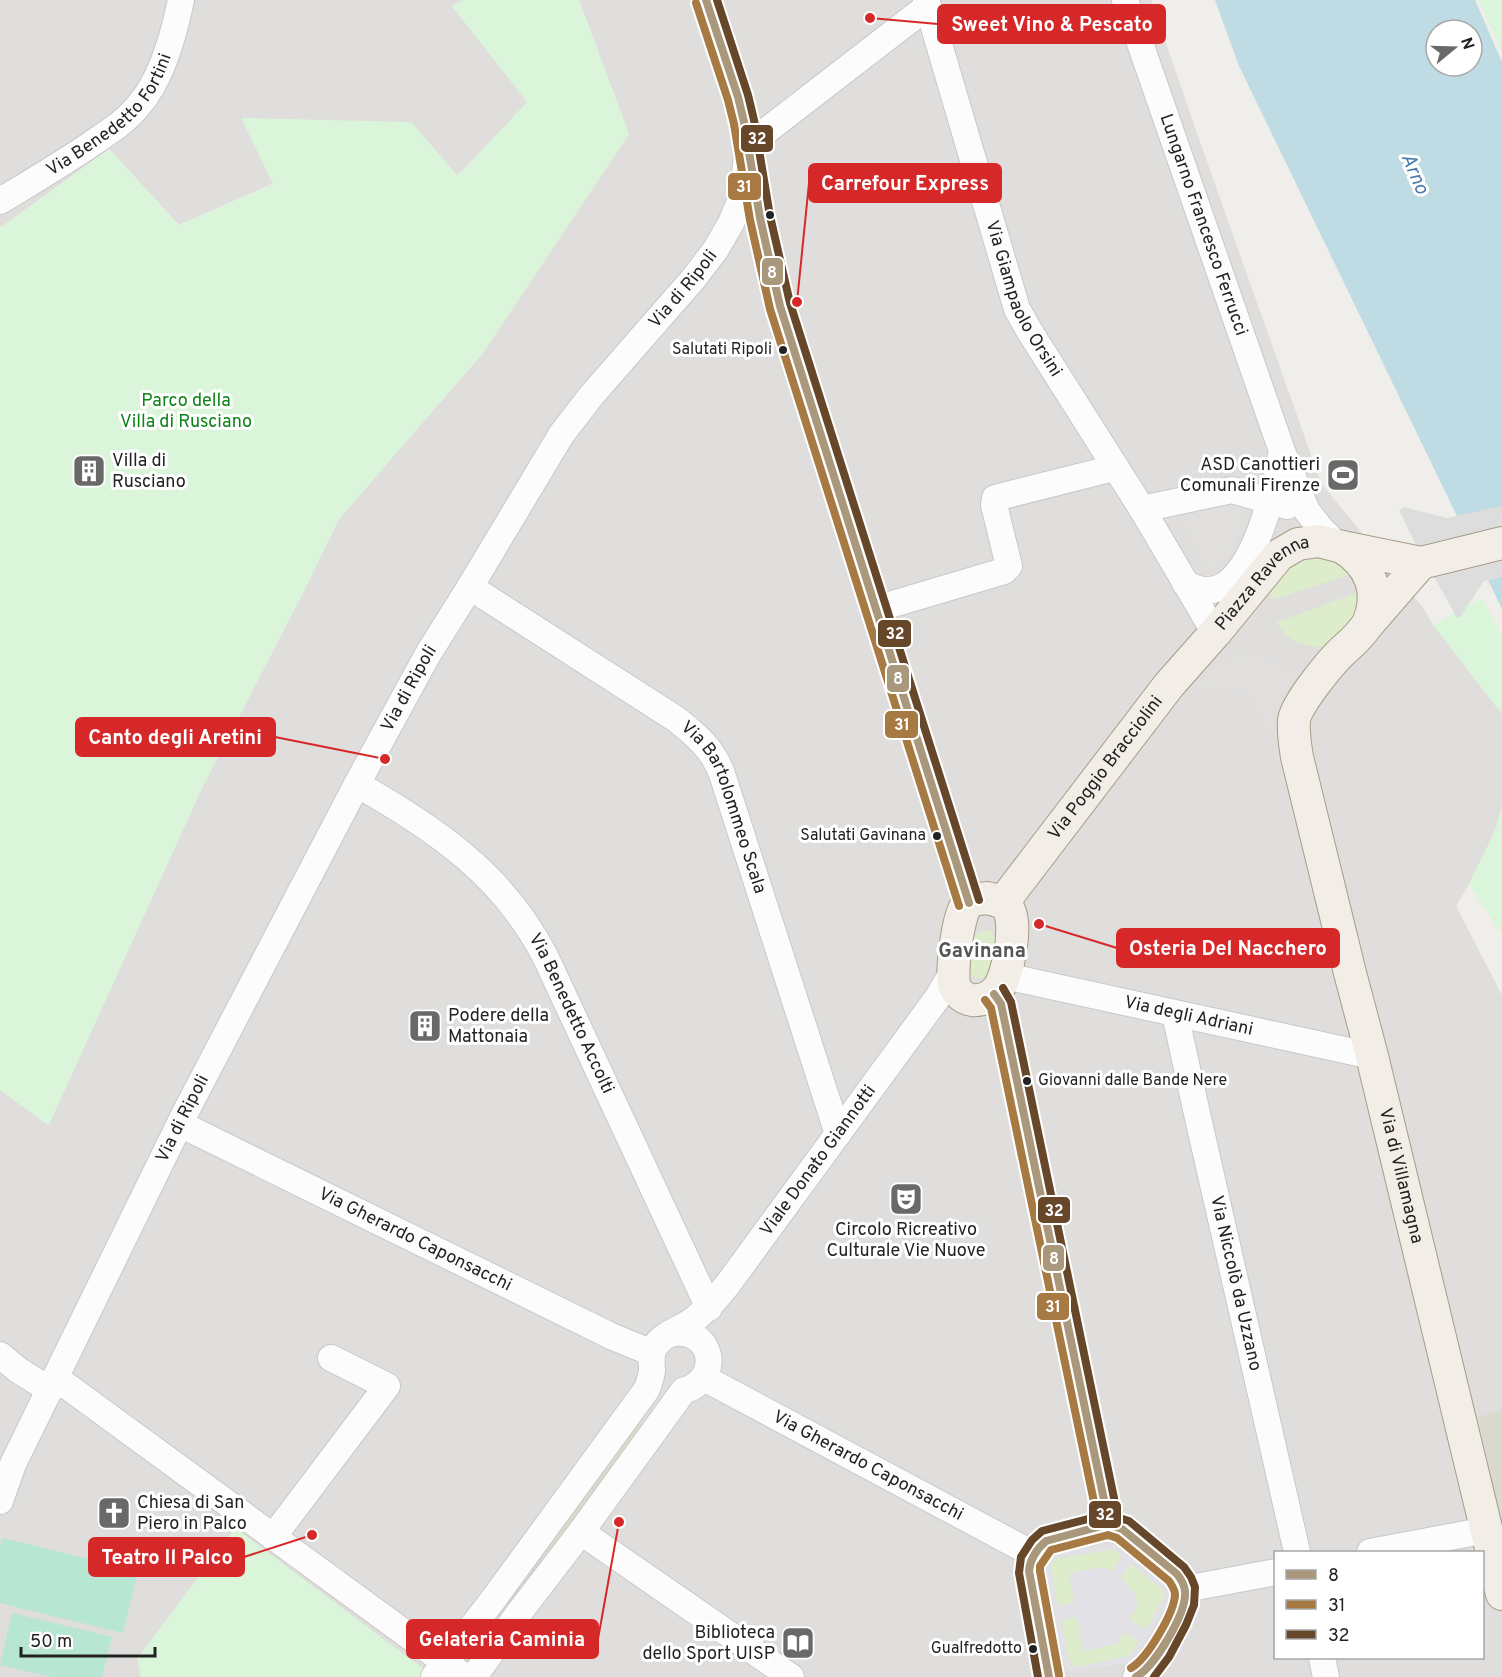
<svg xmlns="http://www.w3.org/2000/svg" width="1502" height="1677" viewBox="0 0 1502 1677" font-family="Overpass,sans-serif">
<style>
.residential{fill:#dfdedc;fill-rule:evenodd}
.construction{fill:#d9d9cd}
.grass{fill:#ddeccb}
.park{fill:#daf5da}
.pitch{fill:#b7e6d2}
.parking{fill:#e0dfde}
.plaza{fill:#e2e1e5;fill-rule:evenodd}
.water{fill:#bfdbe3;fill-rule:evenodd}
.pier{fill:#dedddd}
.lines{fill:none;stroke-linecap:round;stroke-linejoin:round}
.minor-casing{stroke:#c9c8c7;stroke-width:28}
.major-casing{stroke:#a79c86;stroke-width:34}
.minor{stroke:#fdfcfc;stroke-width:26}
.major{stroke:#f3ede7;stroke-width:32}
.bus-1-casing{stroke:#fff;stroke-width:12}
.bus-2-casing{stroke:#fff;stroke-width:12}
.bus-3-casing{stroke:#fff;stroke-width:12}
.bus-1{stroke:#a9987c;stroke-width:8}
.bus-2{stroke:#a77943;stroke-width:8}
.bus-3{stroke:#67472a;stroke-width:8}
.bus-dot{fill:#222;stroke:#fff;stroke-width:2}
.labels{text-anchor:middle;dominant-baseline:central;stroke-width:6;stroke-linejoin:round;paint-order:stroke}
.bus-label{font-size:16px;fill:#222;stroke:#fff;text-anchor:end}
.street-label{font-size:18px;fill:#222;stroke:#fff}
.park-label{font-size:18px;fill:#0c8416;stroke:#fff}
.poi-label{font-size:18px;fill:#222;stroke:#fff;text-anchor:start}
.water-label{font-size:20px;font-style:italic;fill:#4a7aab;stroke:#fff}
.neighbourhood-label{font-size:20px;font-weight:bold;fill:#555;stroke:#fff}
.leader{fill:none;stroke:#d62828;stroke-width:2}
.callout-dot{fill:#d62828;stroke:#fff;stroke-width:2}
.callout{fill:#d62828;stroke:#d62828;stroke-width:2}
.callout-label{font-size:20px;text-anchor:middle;font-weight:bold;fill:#fff}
.line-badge{stroke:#fff;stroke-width:2}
.badge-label{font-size:16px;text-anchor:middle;font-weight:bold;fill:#fff}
</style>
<rect width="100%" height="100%" fill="#f0eeeb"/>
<g class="residential">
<polygon points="0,0 464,0 452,6 528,102 457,176 242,118 274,183 179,225 109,149 0,228"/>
<path d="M579 0H1151L1205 156 1321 483 1424 609 1433 625 1502 714V806L1495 831 1469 884 1456 906 1502 995V1677H0V1090L48 1125 202 788 305 589 339 519 483 353 629 134ZM1276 1552H1482V1658H1276Z"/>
</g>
<g class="construction">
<polygon points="1502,1410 1502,1524 1478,1417"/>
<polygon points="631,1416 648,1429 466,1677 443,1677"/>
</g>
<g class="grass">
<path d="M1320 552 1358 572 1271 600C1270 588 1276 571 1286 564 1295 558 1310 555 1320 552Z"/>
<path d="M1365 590 1366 601 1335 645C1312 650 1288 645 1277 622Z"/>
<polygon points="986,930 991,931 995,937 996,942 989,973 983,978 974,977 969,971 974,936 977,933"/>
<polygon points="1109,1550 1114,1550 1122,1556 1112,1572 1074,1603 1058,1606 1050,1564 1058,1558"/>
<path d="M1131 1563 1162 1589 1165 1595 1146 1629 1130 1620C1142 1596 1137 1595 1120 1578Z"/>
<polygon points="1077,1617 1124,1632 1139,1640 1132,1652 1128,1656 1076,1667 1073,1666 1068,1659 1060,1620"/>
</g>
<g class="park">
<polygon points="464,0 579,0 629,134 483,353 339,519 305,589 202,788 49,1125 0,1090 0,228 109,149 179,225 273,184 241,118 411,122 458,176 527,102 452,6"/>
<polygon points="1479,0 1502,0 1502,52"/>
<polygon points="1482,598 1502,635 1502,714 1433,625"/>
<polygon points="1502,806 1502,935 1469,884 1495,831"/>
<polygon points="235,1528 426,1671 421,1677 141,1677 137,1659"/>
</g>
<g class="pitch">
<polygon points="2,1538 138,1571 123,1633 0,1603 0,1548"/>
<polygon points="12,1613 112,1637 102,1677 51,1677 0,1665"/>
</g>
<g class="parking">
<polygon points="1250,474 1237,543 1218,568 1206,564 1165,498"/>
<polygon points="1248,654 1264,656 1289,671 1307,676 1287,758 1245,690 1195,687 1210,669 1222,662"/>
</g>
<path class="plaza" d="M1115 1544 1166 1585 1170 1596 1169 1602 1134 1659 1125 1663 1077 1672 1071 1671 1066 1668 1063 1660 1045 1568V1561L1056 1552ZM1109 1550H1114L1122 1556 1112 1572 1102 1567 1069 1573 1074 1603 1058 1606 1050 1564 1058 1558ZM1131 1564 1162 1589 1165 1595 1146 1629 1130 1620 1137 1606V1601L1136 1594 1120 1578ZM1077 1617 1083 1651 1117 1644 1124 1632 1139 1641 1132 1652 1128 1656 1077 1667 1073 1666 1068 1659 1061 1620Z"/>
<path class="water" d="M1215 0H1475L1502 62V609L1239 66ZM1436 30H1472V66H1436Z"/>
<polygon class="pier" points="1502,506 1502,577 1484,581 1460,617 1457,618 1412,537 1399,510 1404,507 1447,518"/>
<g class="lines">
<g class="minor-casing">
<g id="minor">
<polyline points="706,0 738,97 744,122 760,218 780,306 969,903"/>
<path id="s1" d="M926 0 1017 309 1030 332 1142 509 1215 633"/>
<path id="s2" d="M1125 0 1282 451 1307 511 1321 529 1337 545"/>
<path id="s3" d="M0 201C33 181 66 162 97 140 112 130 127 120 139 105 162 79 174 34 181 0"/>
<polyline points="1142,509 1232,490 1287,506"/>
<path d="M1185 583C1247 623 1274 489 1282 451"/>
<path id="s4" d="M470 587 676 719C696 735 713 749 722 774L838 1134"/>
<polyline points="876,609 1004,571 1009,566 1008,562 994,505 995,498 1114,468"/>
<path id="s5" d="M357 784C436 830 502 873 545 956L709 1308"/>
<path id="s6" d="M1005 976 1372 1056"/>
<polyline points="994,994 1001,1004 1109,1524"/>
<path id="s7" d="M1175 1014 1198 1118 1297 1552"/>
<path id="s8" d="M180 1124 611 1336 652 1353"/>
<path d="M670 1334C707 1325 724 1370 691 1388"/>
<polyline points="0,1355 18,1370 50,1390"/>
<polyline points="56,1378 465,1677"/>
<path id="s9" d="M704 1378 1033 1554"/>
<path id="s10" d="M0 1501 13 1464 185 1113 357 784 428 654 470 587 561 435 591 396 694 278 716 249 731 223 743 194 748 145 928 6"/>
<polyline points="581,1532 791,1677"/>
<polyline points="273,1537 387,1386 331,1358"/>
<polyline points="1370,1552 1487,1530"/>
<polyline points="1185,1589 1276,1572"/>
<polyline points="1322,1658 1326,1677"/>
<path id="s11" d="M434 1677 495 1597 647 1389C649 1383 651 1378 652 1371 652 1363 650 1356 654 1348 662 1333 683 1329 696 1318 708 1308 718 1297 728 1284L938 997 952 973"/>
<polyline points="474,1677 518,1614 581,1532 684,1390"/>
<path d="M1049 1677 1037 1619 1029 1571 1030 1562 1040 1546 1046 1541 1058 1537 1109 1524 1122 1529 1177 1574C1182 1580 1186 1587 1185 1596 1184 1611 1161 1653 1151 1665 1147 1670 1142 1674 1136 1677"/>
</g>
</g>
<g class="major-casing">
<g id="major">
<path d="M1342 547C1371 565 1381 593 1368 624"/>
<polyline points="1421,563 1502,543"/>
<path d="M987 898C994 900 1002 901 1007 907 1019 921 1008 978 997 990 991 997 982 1001 972 1000 965 999 958 994 955 987 950 975 958 916 966 906 971 899 979 899 987 898Z"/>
<path id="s12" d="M998 900 1007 897 1169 685 1215 633 1279 555 1298 544 1319 541 1342 547 1421 563 1368 624C1361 634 1355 640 1346 648 1333 659 1296 704 1294 720 1293 732 1295 745 1297 757L1350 973 1372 1056 1502 1594"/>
</g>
</g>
<use href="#minor" class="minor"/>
<use href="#major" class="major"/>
<g class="bus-1-casing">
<g id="bus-1">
<polyline points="706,0 738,97 744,122 760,218 780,306 969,903"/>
<polyline points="994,994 1001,1004 1109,1524"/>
<path d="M1049 1677 1029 1571C1030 1559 1037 1549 1046 1541L1109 1524 1122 1529 1177 1574C1181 1579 1184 1584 1185 1591 1187 1613 1155 1666 1136 1677"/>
</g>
</g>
<g class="bus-2-casing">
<g id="bus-2">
<polyline points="696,3 728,100 734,124 750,220 770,309 959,906"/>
<polyline points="985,1000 991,1008 1099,1526"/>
<path d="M1059 1675 1040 1571V1566L1051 1550 1108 1535 1117 1538 1169 1581C1172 1586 1175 1589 1175 1595 1174 1613 1147 1659 1131 1668"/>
</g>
</g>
<g class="bus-3-casing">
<g id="bus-3">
<polyline points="717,0 748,95 754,120 770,216 790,303 979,900"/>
<polyline points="1003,988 1011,1002 1119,1522"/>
<polyline points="1038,1677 1019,1573 1021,1557 1032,1540 1042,1531 1107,1514 1129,1521 1184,1567 1191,1577 1195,1587 1194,1605 1186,1625 1169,1657 1154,1677"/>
</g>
</g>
<use href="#bus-1" class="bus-1"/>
<use href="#bus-2" class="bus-2"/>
<use href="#bus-3" class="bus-3"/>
</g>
<defs>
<g id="building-square" transform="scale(1.725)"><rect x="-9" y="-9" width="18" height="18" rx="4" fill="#6a6968" stroke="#fff"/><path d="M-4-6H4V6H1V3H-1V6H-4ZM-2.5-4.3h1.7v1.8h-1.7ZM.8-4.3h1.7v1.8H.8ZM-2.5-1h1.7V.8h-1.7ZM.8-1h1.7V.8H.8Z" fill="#fff"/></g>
<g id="stadium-square" transform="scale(1.725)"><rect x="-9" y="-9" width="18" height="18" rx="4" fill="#6a6968" stroke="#fff"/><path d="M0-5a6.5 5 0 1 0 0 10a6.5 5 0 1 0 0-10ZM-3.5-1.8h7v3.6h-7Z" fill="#fff"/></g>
<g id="theatre-square" transform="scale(1.725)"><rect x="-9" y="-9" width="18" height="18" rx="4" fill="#6a6968" stroke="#fff"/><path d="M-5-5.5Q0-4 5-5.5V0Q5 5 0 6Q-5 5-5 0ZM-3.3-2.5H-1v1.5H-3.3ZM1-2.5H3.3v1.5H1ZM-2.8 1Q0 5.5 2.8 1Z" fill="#fff"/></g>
<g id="church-square" transform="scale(1.725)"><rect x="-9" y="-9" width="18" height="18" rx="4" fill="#6a6968" stroke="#fff"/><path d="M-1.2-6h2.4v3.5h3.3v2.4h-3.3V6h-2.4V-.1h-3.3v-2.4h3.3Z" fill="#fff"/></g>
<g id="library-square" transform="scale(1.725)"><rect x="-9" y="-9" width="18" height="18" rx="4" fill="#6a6968" stroke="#fff"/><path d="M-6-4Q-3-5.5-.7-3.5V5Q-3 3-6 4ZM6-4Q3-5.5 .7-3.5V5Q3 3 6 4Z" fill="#fff"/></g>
</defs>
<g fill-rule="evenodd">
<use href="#building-square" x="89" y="471"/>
<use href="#stadium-square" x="1343" y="475"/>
<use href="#building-square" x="425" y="1026"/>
<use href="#theatre-square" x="906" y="1199"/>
<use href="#church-square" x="114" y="1513"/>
<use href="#library-square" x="798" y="1643"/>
</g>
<g class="bus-dot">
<circle cx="770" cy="215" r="5"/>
<circle cx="783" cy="350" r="5"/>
<circle cx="937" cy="836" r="5"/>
<circle cx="1027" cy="1081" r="5"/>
<circle cx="1033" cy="1649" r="5"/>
</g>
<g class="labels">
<g class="bus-label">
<text x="772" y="350">Salutati Ripoli</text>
<text x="926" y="836">Salutati Gavinana</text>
<text x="1038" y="1081" text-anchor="start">Giovanni dalle Bande Nere</text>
<text x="1022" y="1649">Gualfredotto</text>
</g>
<g class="street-label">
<text stroke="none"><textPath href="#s3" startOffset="142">Via Benedetto Fortini</textPath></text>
<text stroke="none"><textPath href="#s2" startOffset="238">Lungarno Francesco Ferrucci</textPath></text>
<text stroke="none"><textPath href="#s10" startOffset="1396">Via di Ripoli</textPath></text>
<text stroke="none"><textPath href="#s1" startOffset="315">Via Giampaolo Orsini</textPath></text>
<text stroke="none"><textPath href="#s12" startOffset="416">Piazza Ravenna</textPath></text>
<text stroke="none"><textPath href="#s10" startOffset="910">Via di Ripoli</textPath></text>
<text stroke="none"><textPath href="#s12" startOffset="172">Via Poggio Bracciolini</textPath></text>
<text stroke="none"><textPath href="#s4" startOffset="348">Via Bartolommeo Scala</textPath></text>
<text stroke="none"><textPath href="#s5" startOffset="322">Via Benedetto Accolti</textPath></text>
<text stroke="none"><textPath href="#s6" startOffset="188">Via degli Adriani</textPath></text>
<text stroke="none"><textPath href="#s10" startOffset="424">Via di Ripoli</textPath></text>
<text stroke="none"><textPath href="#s11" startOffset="652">Viale Donato Giannotti</textPath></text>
<text stroke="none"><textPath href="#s12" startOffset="1266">Via di Villamagna</textPath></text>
<text stroke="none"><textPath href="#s8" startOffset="262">Via Gherardo Caponsacchi</textPath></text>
<text stroke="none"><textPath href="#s7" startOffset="276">Via Niccolò da Uzzano</textPath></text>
<text stroke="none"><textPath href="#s9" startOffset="186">Via Gherardo Caponsacchi</textPath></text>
</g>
<g class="park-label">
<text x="186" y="401">Parco della<tspan x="186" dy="21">Villa di Rusciano</tspan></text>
</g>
<g class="poi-label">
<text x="112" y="461">Villa di<tspan x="112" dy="21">Rusciano</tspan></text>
<text x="1320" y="465" text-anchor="end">ASD Canottieri<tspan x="1320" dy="21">Comunali Firenze</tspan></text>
<text x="448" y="1016">Podere della<tspan x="448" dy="21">Mattonaia</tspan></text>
<text x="906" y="1230" text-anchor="middle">Circolo Ricreativo<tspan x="906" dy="21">Culturale Vie Nuove</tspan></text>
<text x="137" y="1503">Chiesa di San<tspan x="137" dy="21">Piero in Palco</tspan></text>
<text x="775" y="1633" text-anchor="end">Biblioteca<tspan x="775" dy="21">dello Sport UISP</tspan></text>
</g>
<g class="water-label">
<text transform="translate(1414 174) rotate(67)">Arno</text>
</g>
<g class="neighbourhood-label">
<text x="982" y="952">Gavinana</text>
</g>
</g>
<path class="leader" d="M870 18L938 24M797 302L809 183M385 759L275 737M1039 924L1117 948M312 1535L244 1557M619 1522L598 1639"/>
<g class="callout-dot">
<circle cx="870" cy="18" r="6"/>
<circle cx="797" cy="302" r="6"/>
<circle cx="385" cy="759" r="6"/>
<circle cx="1039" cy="924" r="6"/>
<circle cx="312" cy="1535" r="6"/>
<circle cx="619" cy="1522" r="6"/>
</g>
<g class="callout">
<rect x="938" y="5" width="227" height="38" rx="6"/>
<rect x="809" y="164" width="192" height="38" rx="6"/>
<rect x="76" y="718" width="199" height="38" rx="6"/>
<rect x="1117" y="929" width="222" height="38" rx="6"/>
<rect x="89" y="1538" width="155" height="38" rx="6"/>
<rect x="407" y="1620" width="191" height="38" rx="6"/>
</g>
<g class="callout-label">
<text x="1052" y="31">Sweet Vino &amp; Pescato</text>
<text x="905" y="190">Carrefour Express</text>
<text x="175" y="744">Canto degli Aretini</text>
<text x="1228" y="955">Osteria Del Nacchero</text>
<text x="167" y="1564">Teatro Il Palco</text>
<text x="502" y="1646">Gelateria Caminia</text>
</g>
<g class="line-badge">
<rect x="740" y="124" width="34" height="29" rx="6" fill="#67472a"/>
<rect x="727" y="172" width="35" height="29" rx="6" fill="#a77943"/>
<rect x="761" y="257" width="23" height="29" rx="6" fill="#a9987c"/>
<rect x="877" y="619" width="35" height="29" rx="6" fill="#67472a"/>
<rect x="886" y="664" width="24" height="29" rx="6" fill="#a9987c"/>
<rect x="884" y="710" width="35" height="29" rx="6" fill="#a77943"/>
<rect x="1037" y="1196" width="34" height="28" rx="6" fill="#67472a"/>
<rect x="1042" y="1244" width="23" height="28" rx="6" fill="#a9987c"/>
<rect x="1036" y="1292" width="34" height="29" rx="6" fill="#a77943"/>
<rect x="1088" y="1500" width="34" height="29" rx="6" fill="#67472a"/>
</g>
<g class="badge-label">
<text x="757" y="144">32</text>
<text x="744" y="192">31</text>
<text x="772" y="278">8</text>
<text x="895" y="639">32</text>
<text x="898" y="684">8</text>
<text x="902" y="730">31</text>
<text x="1054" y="1216">32</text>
<text x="1054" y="1264">8</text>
<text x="1053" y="1312">31</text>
<text x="1105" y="1520">32</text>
</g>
<rect x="1274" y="1551" width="210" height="108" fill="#ffffff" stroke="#a7a7a7" stroke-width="1.5"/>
<rect x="1286" y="1570" width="30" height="9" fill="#a9987c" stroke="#a7a7a7" stroke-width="1.5"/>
<text x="1328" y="1581" font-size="18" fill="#222222">8</text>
<rect x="1286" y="1600" width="30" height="9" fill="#a77943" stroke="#a7a7a7" stroke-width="1.5"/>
<text x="1328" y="1611" font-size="18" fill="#222222">31</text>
<rect x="1286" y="1630" width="30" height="9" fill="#67472a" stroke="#a7a7a7" stroke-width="1.5"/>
<text x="1328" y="1641" font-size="18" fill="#222222">32</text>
<g transform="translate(1454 48) rotate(71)"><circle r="28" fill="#ffffff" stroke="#a7a7a7" stroke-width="1.5"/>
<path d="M0-4.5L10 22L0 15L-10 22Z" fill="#6a6968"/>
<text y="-9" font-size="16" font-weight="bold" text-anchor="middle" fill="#222222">N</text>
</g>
<path d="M21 1647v9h134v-9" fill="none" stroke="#222222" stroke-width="3"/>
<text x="30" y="1647" font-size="18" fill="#222222" stroke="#ffffff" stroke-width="4.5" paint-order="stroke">50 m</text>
</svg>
